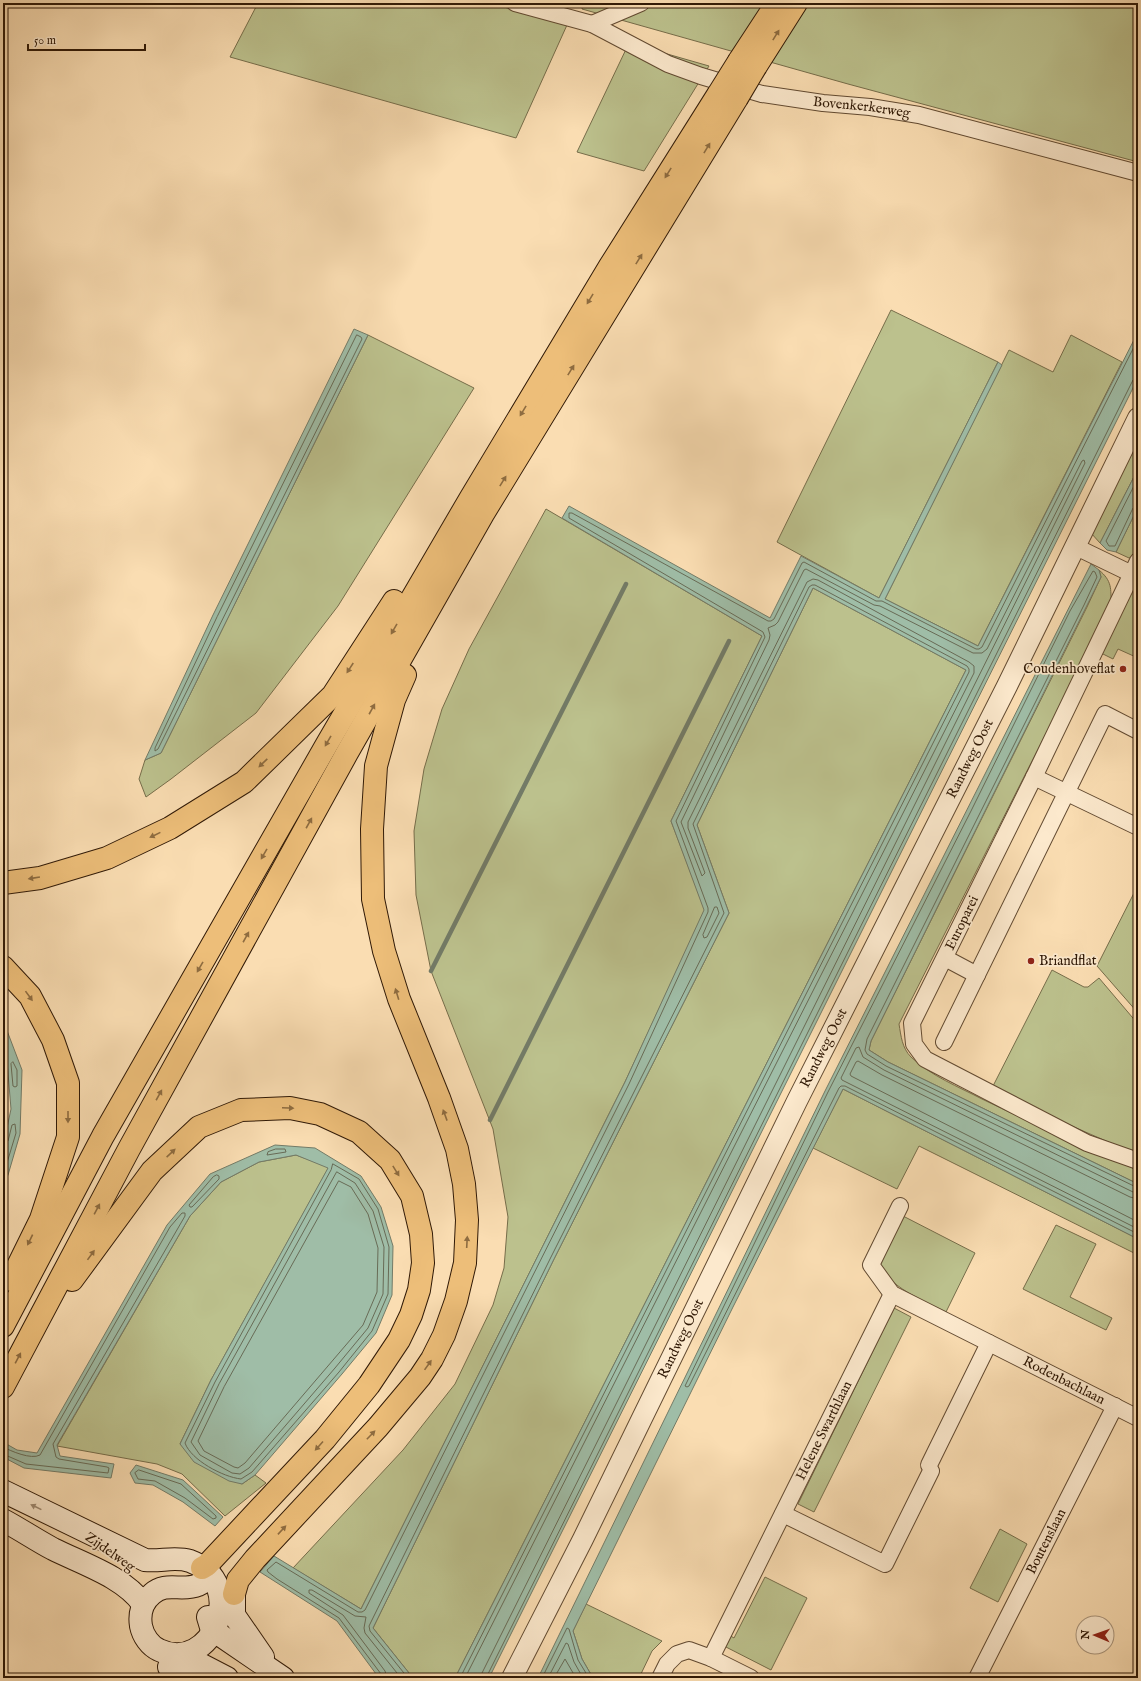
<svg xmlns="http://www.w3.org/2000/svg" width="1141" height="1681" viewBox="0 0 1141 1681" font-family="'IM FELL English',serif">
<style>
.green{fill:#bcc18d;stroke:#766d4a}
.water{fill:#9fbda7;stroke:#737b67}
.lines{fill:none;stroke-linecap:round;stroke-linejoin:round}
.shore{stroke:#686b56;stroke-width:1}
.stream{stroke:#737b67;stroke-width:4.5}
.minor-casing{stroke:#624a31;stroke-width:18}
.tertiary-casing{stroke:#624a31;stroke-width:22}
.secondary-casing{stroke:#301906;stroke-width:24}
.trunk-casing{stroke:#301906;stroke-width:24}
.minor{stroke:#fce9cd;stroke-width:16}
.tertiary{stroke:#fce9cd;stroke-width:20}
.secondary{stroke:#fce9cd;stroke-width:22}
.trunk{stroke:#edbe79;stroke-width:22}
.trunk-bridge-casing{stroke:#301906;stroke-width:24;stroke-linecap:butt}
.trunk-bridge{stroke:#edbe79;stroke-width:22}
.oneway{fill:#8e6c40}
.oneway2{fill:#a08b73}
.poi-dot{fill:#8f2418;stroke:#fce9cd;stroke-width:1.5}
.labels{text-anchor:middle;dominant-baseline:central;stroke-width:3.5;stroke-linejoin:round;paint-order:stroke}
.street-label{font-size:14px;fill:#301906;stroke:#fce9cd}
.poi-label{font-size:14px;fill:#301906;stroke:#fce9cd;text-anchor:end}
</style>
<rect width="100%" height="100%" fill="#faddb2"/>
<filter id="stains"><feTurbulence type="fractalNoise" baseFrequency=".005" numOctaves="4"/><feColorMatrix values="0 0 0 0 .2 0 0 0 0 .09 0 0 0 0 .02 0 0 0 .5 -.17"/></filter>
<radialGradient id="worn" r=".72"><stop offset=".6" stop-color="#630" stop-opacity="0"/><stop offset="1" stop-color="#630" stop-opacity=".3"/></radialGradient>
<g class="green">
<polygon points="258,3 490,3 567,25 516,138 230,57"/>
<polygon points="583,3 1138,3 1138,162 848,84 582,9"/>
<polygon points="629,43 709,66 644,171 577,152"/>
<polygon points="891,310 998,362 879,598 777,542"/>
<polygon points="368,335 474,388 338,606 256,713 171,779 146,797 139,779 145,760 161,753"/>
<polygon points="1071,335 1122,362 978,646 885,599 1009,350 1053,372"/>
<polygon points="1138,438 1138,469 1100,543 1091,533"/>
<polygon points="1138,507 1138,547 1134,556 1129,558 1116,552"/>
<polygon points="546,509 762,636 671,821 705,910 625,1082 361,1609 293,1568 403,1450 455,1384 493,1305 504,1268 508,1217 493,1129 431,971 416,895 414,831 424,769 442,709 469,649"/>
<path d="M1099 570C1112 581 1111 588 1111 605L899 1024C901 1036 902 1048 911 1057 931 1076 959 1087 982 1099 1034 1124 1085 1149 1138 1170V1184L888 1062 869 1050 871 1041 1087 607 1101 577Z"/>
<polygon points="813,588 966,670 455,1678 413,1678 373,1628 554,1259 729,913 697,825"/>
<polygon points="1133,589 1138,592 1138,658 1118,649 1113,659 1101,653"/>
<polygon points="1134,893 1138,895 1138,1013 1097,966"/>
<polygon points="1052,970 1084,987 1088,987 1099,978 1138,1024 1138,1155 1074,1127 992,1088"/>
<polygon points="3,1060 8,1134 3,1146"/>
<polygon points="843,1089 1138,1239 1138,1255 919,1146 897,1189 813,1148"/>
<polygon points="296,1155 329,1167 211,1380 180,1444 242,1484 255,1475 266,1483 225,1516 182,1474 157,1464 57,1446 190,1216 221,1182 259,1162"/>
<path d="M903 1216 975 1253 946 1312C928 1303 884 1285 880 1263Z"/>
<polygon points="1056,1225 1096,1244 1070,1297 1112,1318 1106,1330 1023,1289"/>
<polygon points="894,1308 911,1317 814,1512 798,1504"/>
<polygon points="1000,1529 1027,1544 998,1602 970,1588"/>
<polygon points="765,1577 807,1598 771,1670 724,1646 729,1635 734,1638"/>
<polygon points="586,1604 662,1641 652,1651 639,1678 593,1678 582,1659 573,1631"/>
</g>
<g class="water">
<polygon points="354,329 368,335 161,753 145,760 213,615"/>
<polygon points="1138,332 1138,378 489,1678 455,1678 966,670 813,588 697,825 729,913 554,1259 373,1628 413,1678 379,1678 337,1621 260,1572 274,1556 361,1609 625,1082 704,910 671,821 762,636 562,518 569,506 770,618 801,556 879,598 998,362 1002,365 885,599 978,646"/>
<polygon points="1138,469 1138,507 1116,552 1107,550 1100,543"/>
<polygon points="1091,564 1099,570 1101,577 871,1041 869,1050 888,1062 1138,1184 1138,1239 843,1089 733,1307 573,1631 582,1659 593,1678 538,1678 825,1091"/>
<polygon points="3,1024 6,1028 22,1070 20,1134 8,1175 3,1185 3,1147 11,1109 7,1061 3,1053"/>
<polygon points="275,1145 315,1148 361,1176 381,1207 393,1246 392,1295 376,1333 342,1374 255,1475 242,1484 229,1481 194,1462 180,1444 211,1380 328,1168 296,1155 259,1162 221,1182 190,1216 57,1445 60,1456 114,1464 111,1478 24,1468 3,1457 3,1442 17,1450 37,1453 167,1225 210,1174"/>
<polygon points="136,1465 183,1480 223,1517 215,1526 183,1502 153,1485 135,1483 130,1473"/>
</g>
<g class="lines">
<g class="shore">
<polygon points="357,335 361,337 362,339 158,749 155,751 155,748 217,617"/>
<polyline points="1138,478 1106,541 1109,546 1115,546 1133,508 1138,506"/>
<polygon points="715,907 717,907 719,913 707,937 704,938 703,935"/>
<polygon points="13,1062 17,1070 17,1086 15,1087 13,1086 11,1064"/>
<polyline points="3,1143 8,1141 12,1125 15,1124 16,1133 3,1176"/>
<polygon points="276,1149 285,1149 286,1152 267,1155 268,1152"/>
<path d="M333 1164 359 1179 378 1209 389 1247 388 1294 372 1331 339 1372 252 1472 241 1479C223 1477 191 1460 185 1443L215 1382 331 1170Z"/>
<polygon points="337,1172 355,1183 373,1211 384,1247 383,1294 368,1328 335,1368 249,1468 240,1474 232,1473 200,1455 191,1442 219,1384"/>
<polygon points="217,1175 219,1176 219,1179 192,1207 190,1207 189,1205 213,1177"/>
<polygon points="339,1181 351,1187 368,1214 378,1248 377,1292 363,1325 245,1463 238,1468 234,1467 204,1451 198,1441 224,1387"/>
<polyline points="1138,1188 886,1066 867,1054 865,1050 867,1039 1084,605 1097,577 1095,572 1093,571 1070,611 971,811 828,1092 685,1386 687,1387 689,1386 839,1088 841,1086 845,1086 1138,1234"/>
<polyline points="1138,1193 1133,1192 884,1070 863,1057 859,1047 856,1048 841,1078 842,1080 1138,1229"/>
<polyline points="1138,1199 1130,1197 882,1075 858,1061 856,1062 850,1074 851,1076 1138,1222"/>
<path d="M3 1447C11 1451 31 1460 40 1455L170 1227 182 1213H185V1216L53 1444 56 1457 59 1459 107 1467 109 1468 108 1473 26 1464 3 1454"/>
<polygon points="139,1470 181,1484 216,1516 216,1518 213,1519 185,1498 155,1481 138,1479 135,1473"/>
<polyline points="382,1678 381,1674 339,1618 277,1579 268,1572 267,1570 276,1562 358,1612 362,1612 365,1610 629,1084 708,912 708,908 676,821 765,637 763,632 569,518 569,513 572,513 768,621 771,621 774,619 802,563 804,562 876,601 882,601 976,649 979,649 982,647 1138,339"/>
<polyline points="387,1678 385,1671 343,1615 309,1593 309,1590 312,1590 355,1616 366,1617 364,1628 365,1633 401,1678"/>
<polyline points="408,1678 370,1631 369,1626 551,1257 724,913 693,824 809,587 812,585 815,585 967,666 969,669 969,672 460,1678"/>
<polyline points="465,1678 974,673 974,666 969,662 818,580 813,579 807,582 688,822 688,828 705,873 702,876 681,822 769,640 770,635 768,628 775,625 778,622 804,570 806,569 874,605 880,606 973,653 982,653 987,649 1082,461 1084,460 1085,463 482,1673 481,1678"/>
<polyline points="486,1678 1133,380 1138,377"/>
<polyline points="542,1678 567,1628 569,1629 578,1660 589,1678"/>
<polyline points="548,1678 566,1643 568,1644 574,1662 583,1678"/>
<polyline points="554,1678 565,1659 576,1678"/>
</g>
<g class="stream">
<polyline points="431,971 626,584"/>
<polyline points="490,1120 729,641"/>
</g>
<g class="minor-casing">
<g id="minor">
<path id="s1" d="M515 3 592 24 668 64 701 76 762 94 823 103 870 107 919 115 1138 173"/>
<polyline points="592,24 641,3"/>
<polyline points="1074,546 1132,574"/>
<polyline points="1138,561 1034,777 912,1023 914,1044 925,1059 1087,1143 1138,1161"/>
<polyline points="1034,777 1138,827"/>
<polyline points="945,958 977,975"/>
<polyline points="944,1042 1105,714 1138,731"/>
<path id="s2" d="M900 1206 871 1265 892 1294 1138 1418"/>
<polyline points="929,1465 989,1343"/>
<polyline points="783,1514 885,1564 931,1471"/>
<path id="s3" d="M711 1658 892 1294"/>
<polyline points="660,1678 667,1664 677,1654 689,1650 711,1658 751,1678"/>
<path id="s4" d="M977 1678 1115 1406"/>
</g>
</g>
<g class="tertiary-casing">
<g id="tertiary">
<path id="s5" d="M512 1678 583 1539 797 1101 1007 686 1138 418"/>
</g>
</g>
<g class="secondary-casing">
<g id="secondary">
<path d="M3 1491 145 1560C160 1562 174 1556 190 1561 250 1583 212 1675 159 1650 150 1646 143 1636 141 1626 139 1614 142 1602 152 1594 166 1581 182 1592 198 1585 203 1583 207 1579 210 1576"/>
<path d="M3 1520C20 1529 36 1540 53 1549 83 1564 124 1577 143 1604"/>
<polyline points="234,1594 234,1615 263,1657"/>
<polyline points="208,1617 211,1627 220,1635 283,1678"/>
<polyline points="169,1667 184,1667 200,1664 227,1678"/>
</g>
</g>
<g class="trunk-casing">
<g id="trunk">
<polyline points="739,61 777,3"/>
<polyline points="756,66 796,3"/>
<polyline points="3,883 40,878 107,858 170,828 244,782 333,695 394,601"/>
<polyline points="3,967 30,996 53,1040 68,1083 68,1137 41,1219 11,1280"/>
<polyline points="72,1280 152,1171 199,1127 241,1110 290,1108 320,1114 359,1132 390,1160 412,1196 421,1234 423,1263 419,1290 411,1315 399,1340 369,1385 325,1439 207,1565 202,1568"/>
<polyline points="3,1326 103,1136 327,744 470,499 610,266 719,93"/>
<polyline points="3,1387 129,1149 347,753 483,514 737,98"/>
<polyline points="234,1594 238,1580 255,1559 378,1427 420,1377 432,1359 444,1335 456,1301 465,1263 467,1220 464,1184 457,1149 439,1098 399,999 384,951 373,899 372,829 376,766 394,700 405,675"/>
</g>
</g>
<use href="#minor" class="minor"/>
<use href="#tertiary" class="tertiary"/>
<use href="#secondary" class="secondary"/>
<use href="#trunk" class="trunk"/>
<g class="trunk-bridge-casing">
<g id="trunk-bridge">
<polyline points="719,93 739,61"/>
<polyline points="737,98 756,66"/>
</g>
</g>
<use href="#trunk-bridge" class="trunk-bridge"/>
</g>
<defs><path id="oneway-solid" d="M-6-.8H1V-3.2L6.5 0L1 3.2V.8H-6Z"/></defs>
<g class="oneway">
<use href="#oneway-solid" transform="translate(776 35) rotate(-58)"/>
<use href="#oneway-solid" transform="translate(707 148) rotate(-59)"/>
<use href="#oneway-solid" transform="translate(668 173) rotate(122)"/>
<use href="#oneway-solid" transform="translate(639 259) rotate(-58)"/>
<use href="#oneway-solid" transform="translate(590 299) rotate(121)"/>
<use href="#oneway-solid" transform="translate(571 370) rotate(-58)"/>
<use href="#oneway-solid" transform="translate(523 411) rotate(121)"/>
<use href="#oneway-solid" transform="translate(503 481) rotate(-58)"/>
<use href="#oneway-solid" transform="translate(394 629) rotate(120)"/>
<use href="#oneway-solid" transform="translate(350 668) rotate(123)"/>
<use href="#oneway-solid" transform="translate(372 709) rotate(-61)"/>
<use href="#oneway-solid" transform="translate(328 741) rotate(120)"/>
<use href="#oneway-solid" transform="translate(263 763) rotate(136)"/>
<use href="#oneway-solid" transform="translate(309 823) rotate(-61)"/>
<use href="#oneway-solid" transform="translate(155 835) rotate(154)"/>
<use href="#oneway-solid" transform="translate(264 854) rotate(120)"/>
<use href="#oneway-solid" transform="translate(34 878) rotate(171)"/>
<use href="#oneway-solid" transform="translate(246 937) rotate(-61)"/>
<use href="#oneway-solid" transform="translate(200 967) rotate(120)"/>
<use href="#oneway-solid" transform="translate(397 994) rotate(-107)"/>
<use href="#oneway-solid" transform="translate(29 996) rotate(54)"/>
<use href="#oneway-solid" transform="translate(159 1095) rotate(-61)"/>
<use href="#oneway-solid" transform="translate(288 1108) rotate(2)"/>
<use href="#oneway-solid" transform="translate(445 1115) rotate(-110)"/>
<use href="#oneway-solid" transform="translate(68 1117) rotate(90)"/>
<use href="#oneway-solid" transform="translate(171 1153) rotate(-43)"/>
<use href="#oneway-solid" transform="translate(396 1171) rotate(58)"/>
<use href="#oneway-solid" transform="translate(97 1209) rotate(-62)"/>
<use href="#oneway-solid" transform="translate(30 1240) rotate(116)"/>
<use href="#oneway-solid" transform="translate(467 1242) rotate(-87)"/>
<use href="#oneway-solid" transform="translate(91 1255) rotate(-54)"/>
<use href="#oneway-solid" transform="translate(18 1358) rotate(-62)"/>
<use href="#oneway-solid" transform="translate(428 1365) rotate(-55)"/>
<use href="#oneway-solid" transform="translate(371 1435) rotate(-46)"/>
<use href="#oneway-solid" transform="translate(319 1446) rotate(132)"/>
<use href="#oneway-solid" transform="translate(282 1530) rotate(-47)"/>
</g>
<use class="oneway2" href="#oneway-solid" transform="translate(36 1507) rotate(-154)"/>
<g class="poi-dot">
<circle cx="1123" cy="669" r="4"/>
<circle cx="1031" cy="961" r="4"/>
</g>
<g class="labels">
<g class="street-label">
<text stroke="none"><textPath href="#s1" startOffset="365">Bovenkerkerweg</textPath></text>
<text stroke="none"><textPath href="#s5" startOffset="1027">Randweg Oost</textPath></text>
<text transform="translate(962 923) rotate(-64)">Europarei</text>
<text stroke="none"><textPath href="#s5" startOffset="703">Randweg Oost</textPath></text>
<text stroke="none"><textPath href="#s5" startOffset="379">Randweg Oost</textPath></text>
<text stroke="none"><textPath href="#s2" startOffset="294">Rodenbachlaan</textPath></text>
<text stroke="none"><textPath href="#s3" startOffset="254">Helene Swarthlaan</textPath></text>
<text stroke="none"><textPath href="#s4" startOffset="153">Boutenslaan</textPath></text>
<text transform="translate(110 1552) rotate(35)">Zijdelweg</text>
</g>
<g class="poi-label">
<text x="1115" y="669">Coudenhoveflat</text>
<text x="1039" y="961" text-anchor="start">Briandflat</text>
</g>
</g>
<rect width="1141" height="1681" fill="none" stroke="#faddb2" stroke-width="16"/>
<rect x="4" y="4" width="1133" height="1673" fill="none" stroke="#301906" stroke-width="2"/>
<rect x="8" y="8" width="1125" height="1665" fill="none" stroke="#301906"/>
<g transform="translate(1095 1635) rotate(272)"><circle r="19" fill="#fce9cd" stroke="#aa967d"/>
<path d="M0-3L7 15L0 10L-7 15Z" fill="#8f2418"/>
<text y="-6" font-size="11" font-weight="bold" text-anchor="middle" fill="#301906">N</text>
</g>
<path d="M28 44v6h117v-6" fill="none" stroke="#301906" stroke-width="2"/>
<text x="34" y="44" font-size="12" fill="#301906" stroke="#fce9cd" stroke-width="3" paint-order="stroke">50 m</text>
<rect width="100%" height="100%" filter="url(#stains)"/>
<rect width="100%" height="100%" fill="url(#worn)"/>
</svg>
